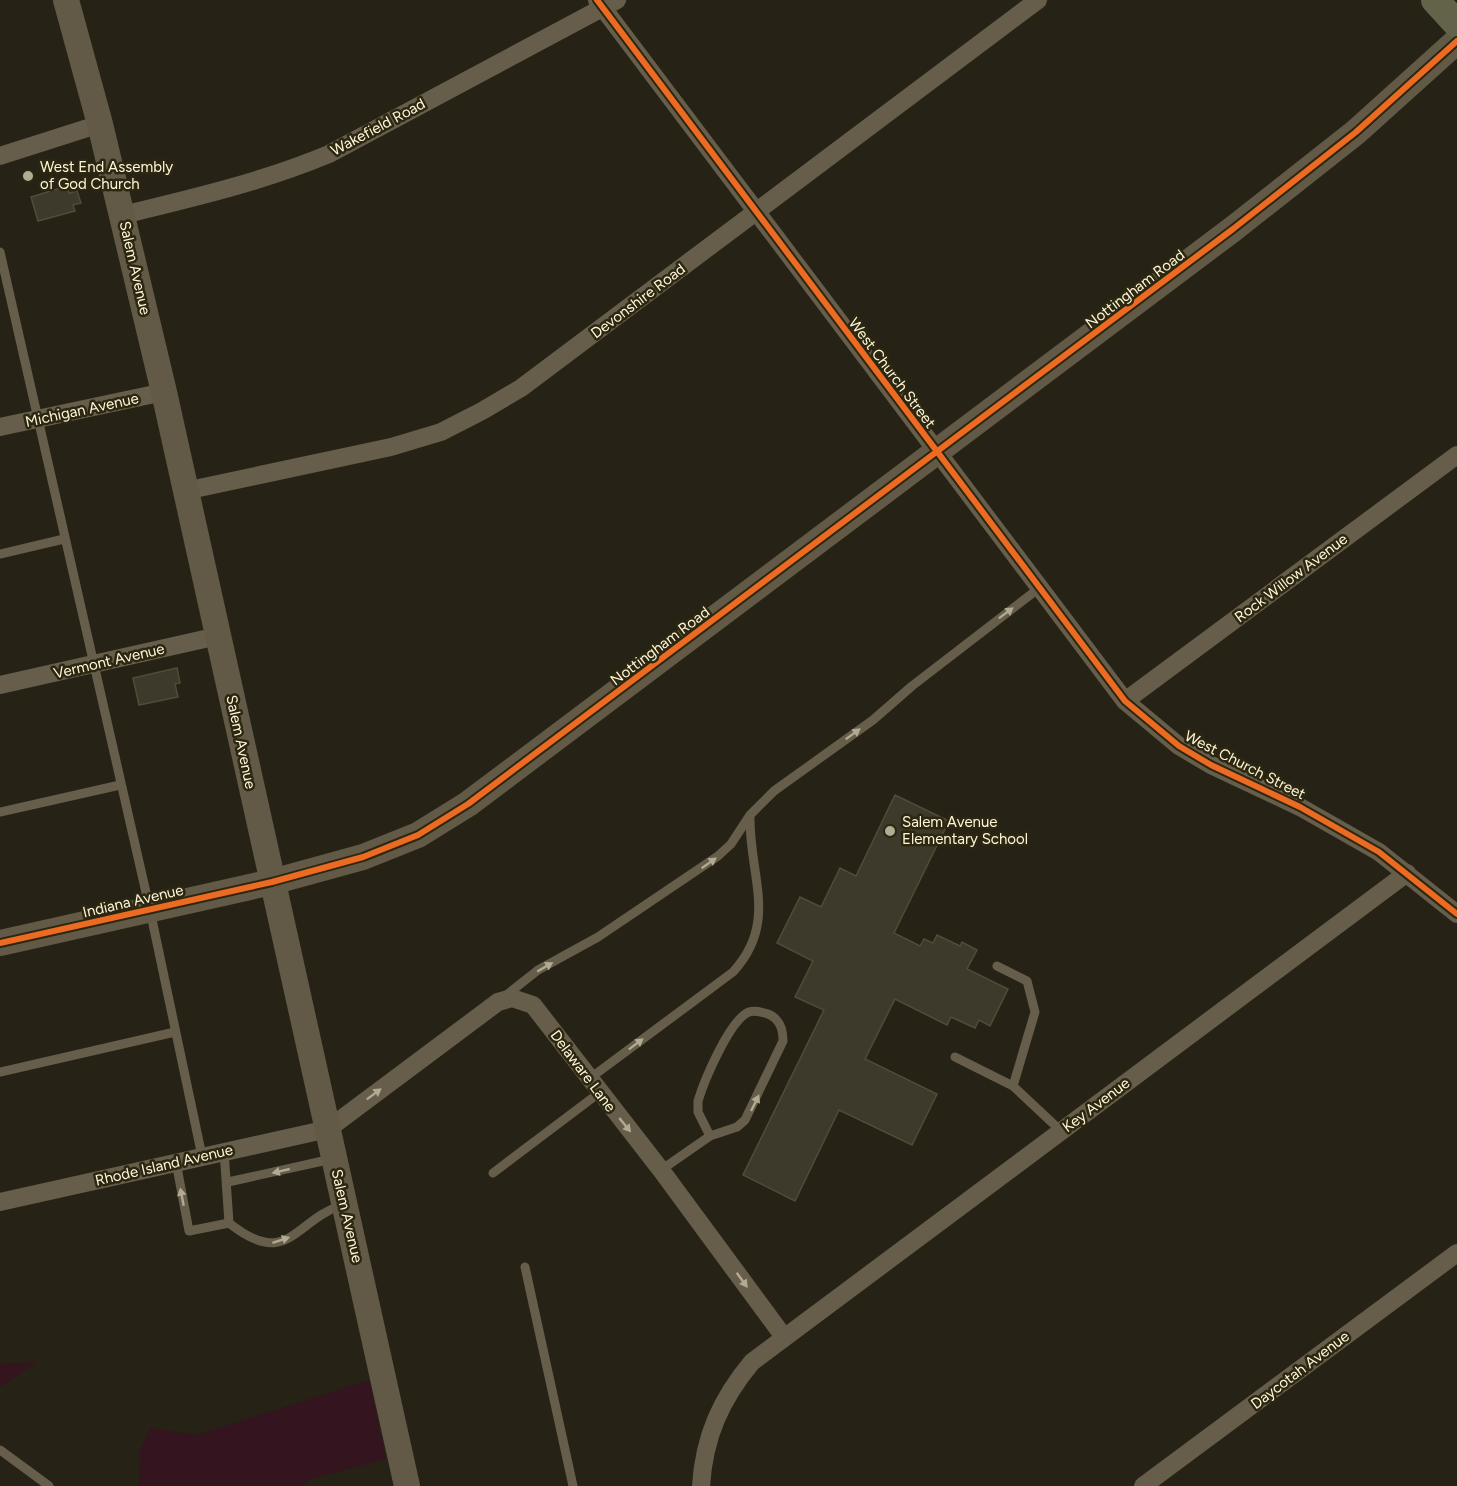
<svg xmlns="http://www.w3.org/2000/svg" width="1457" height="1486" viewBox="0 0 1457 1486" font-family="Figtree,sans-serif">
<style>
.green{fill:#34141f}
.building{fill:#3d3a2b;stroke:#4f4c38;stroke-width:1.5}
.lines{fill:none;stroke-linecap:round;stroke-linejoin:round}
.lane{stroke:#665e4b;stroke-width:9}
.street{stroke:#665e4b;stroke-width:18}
.secondary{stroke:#625a46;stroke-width:26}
.primary{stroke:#636349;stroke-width:28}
.cycleway-casing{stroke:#2c2710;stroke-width:10}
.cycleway{stroke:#ed6a23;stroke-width:6}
.oneway{fill:#b2aa92}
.poi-dot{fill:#b3ac95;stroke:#2c2710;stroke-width:2}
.labels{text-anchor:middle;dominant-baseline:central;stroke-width:5;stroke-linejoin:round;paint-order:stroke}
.street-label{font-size:15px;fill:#fff6da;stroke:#2c2710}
.poi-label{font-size:15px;fill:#fff6da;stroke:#2c2710;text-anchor:start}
</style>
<rect width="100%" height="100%" fill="#262316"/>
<g class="green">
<polygon points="37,1362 0,1387 0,1364"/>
<polygon points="369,1380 386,1459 310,1479 302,1486 139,1486 140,1451 151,1428 197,1435"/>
</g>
<g class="building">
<polygon points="67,186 69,193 77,191 81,203 73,205 75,211 38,221 31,197"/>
<polygon points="177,668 180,683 175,684 178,697 139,705 133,678"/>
<polygon points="895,795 949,821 894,933 920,946 924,939 933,943 937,935 960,946 962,942 977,950 967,969 1008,989 990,1026 979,1020 975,1028 951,1017 947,1025 895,999 865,1059 937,1094 912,1145 839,1110 795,1201 743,1175 824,1010 795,997 813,961 777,943 800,897 821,907 840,868 856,876"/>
</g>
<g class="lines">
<g class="lane">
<polyline points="0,252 150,910 202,1156"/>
<polyline points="0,554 64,539"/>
<polyline points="0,812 120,785"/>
<polyline points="997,966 1027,981 1035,1012 1013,1086"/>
<polyline points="504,997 538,970 598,937 718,856 731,844 750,815 774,791 873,720 912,686 1038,589"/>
<polyline points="955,1057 1013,1086 1061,1131"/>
<polyline points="0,1072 175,1032"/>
<path d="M589 1079 733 972C779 922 749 876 750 817"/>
<path d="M224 1151 229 1223C288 1270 293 1221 344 1204"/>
<polyline points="176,1162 189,1231 229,1223"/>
<path d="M661 1170 710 1136 737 1127 745 1120 783 1041C783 1029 780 1019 768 1014 762 1012 755 1010 749 1012 730 1019 704 1081 698 1101V1112L710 1136"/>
<polyline points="493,1173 599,1093"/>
<polyline points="228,1182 332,1159"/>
<polyline points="525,1267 573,1486"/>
<polyline points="0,1450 49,1486"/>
</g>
<g class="street">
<polyline points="597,0 1125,701 1179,746 1211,765 1300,807 1379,852 1457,914"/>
<polyline points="0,156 100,124"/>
<path d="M123 215C193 198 262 182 329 154L617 0"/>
<polyline points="0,427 164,392"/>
<polyline points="185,491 391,447 441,432 482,411 521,388 1038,0"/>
<polyline points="0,685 218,636"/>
<polyline points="1125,701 1457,455"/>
<polyline points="0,1202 328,1129 498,1002 512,998 533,1005 661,1170 784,1337"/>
<path d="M701 1486C704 1437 721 1399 752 1362L1407 873"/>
<polyline points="1143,1486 1457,1253"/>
</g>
<g class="secondary">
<polyline points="66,0 100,124 164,392 407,1486"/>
<polyline points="0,943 272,882 363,857 418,835 468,804 1233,229 1356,132 1457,41"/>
</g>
<polyline class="primary" points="1435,0 1457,24"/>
<g class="cycleway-casing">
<g id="cycleway">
<polyline points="597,0 1125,701 1179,746 1211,765 1300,807 1379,852 1457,914"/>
<polyline points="0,943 272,882 363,857 418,835 468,804 1233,229 1356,132 1457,41"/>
</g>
</g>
<use href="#cycleway" class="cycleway"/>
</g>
<defs><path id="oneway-solid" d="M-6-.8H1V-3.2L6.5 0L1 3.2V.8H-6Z" transform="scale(1.5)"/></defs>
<g class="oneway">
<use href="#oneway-solid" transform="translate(1006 613) rotate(-37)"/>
<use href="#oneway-solid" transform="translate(853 734) rotate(-36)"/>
<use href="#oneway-solid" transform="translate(709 863) rotate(-35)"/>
<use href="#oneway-solid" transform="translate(545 967) rotate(-30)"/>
<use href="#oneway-solid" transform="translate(636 1044) rotate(-37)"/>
<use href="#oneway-solid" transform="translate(374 1094) rotate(-37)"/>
<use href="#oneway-solid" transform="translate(755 1103) rotate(-64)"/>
<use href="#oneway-solid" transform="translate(625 1125) rotate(51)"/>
<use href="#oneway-solid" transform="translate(281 1171) rotate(167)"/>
<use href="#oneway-solid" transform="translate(182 1197) rotate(-101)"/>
<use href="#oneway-solid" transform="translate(281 1240) rotate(-18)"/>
<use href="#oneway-solid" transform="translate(742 1280) rotate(54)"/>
</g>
<g class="poi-dot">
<circle cx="28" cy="176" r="6"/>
<circle cx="890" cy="831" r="6"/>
</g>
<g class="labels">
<g class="street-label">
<text transform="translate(378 127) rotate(-28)">Wakefield Road</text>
<text transform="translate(135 268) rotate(77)">Salem Avenue</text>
<text transform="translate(1135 289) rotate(-37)">Nottingham Road</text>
<text transform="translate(638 301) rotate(-37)">Devonshire Road</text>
<text transform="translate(892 373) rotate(53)">West Church Street</text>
<text transform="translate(82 410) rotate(-12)">Michigan Avenue</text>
<text transform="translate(1291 578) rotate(-37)">Rock Willow Avenue</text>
<text transform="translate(660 646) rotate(-37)">Nottingham Road</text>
<text transform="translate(109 661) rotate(-13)">Vermont Avenue</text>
<text transform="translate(241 742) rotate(78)">Salem Avenue</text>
<text transform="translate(1245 765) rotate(27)">West Church Street</text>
<text transform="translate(133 901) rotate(-13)">Indiana Avenue</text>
<text transform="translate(583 1071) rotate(53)">Delaware Lane</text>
<text transform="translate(1096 1105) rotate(-37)">Key Avenue</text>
<text transform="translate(164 1165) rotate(-13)">Rhode Island Avenue</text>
<text transform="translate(347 1216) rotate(77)">Salem Avenue</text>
<text transform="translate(1300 1370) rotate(-37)">Daycotah Avenue</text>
</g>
<g class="poi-label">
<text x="40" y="167">West End Assembly<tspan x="40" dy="17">of God Church</tspan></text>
<text x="902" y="822">Salem Avenue<tspan x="902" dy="17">Elementary School</tspan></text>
</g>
</g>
</svg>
